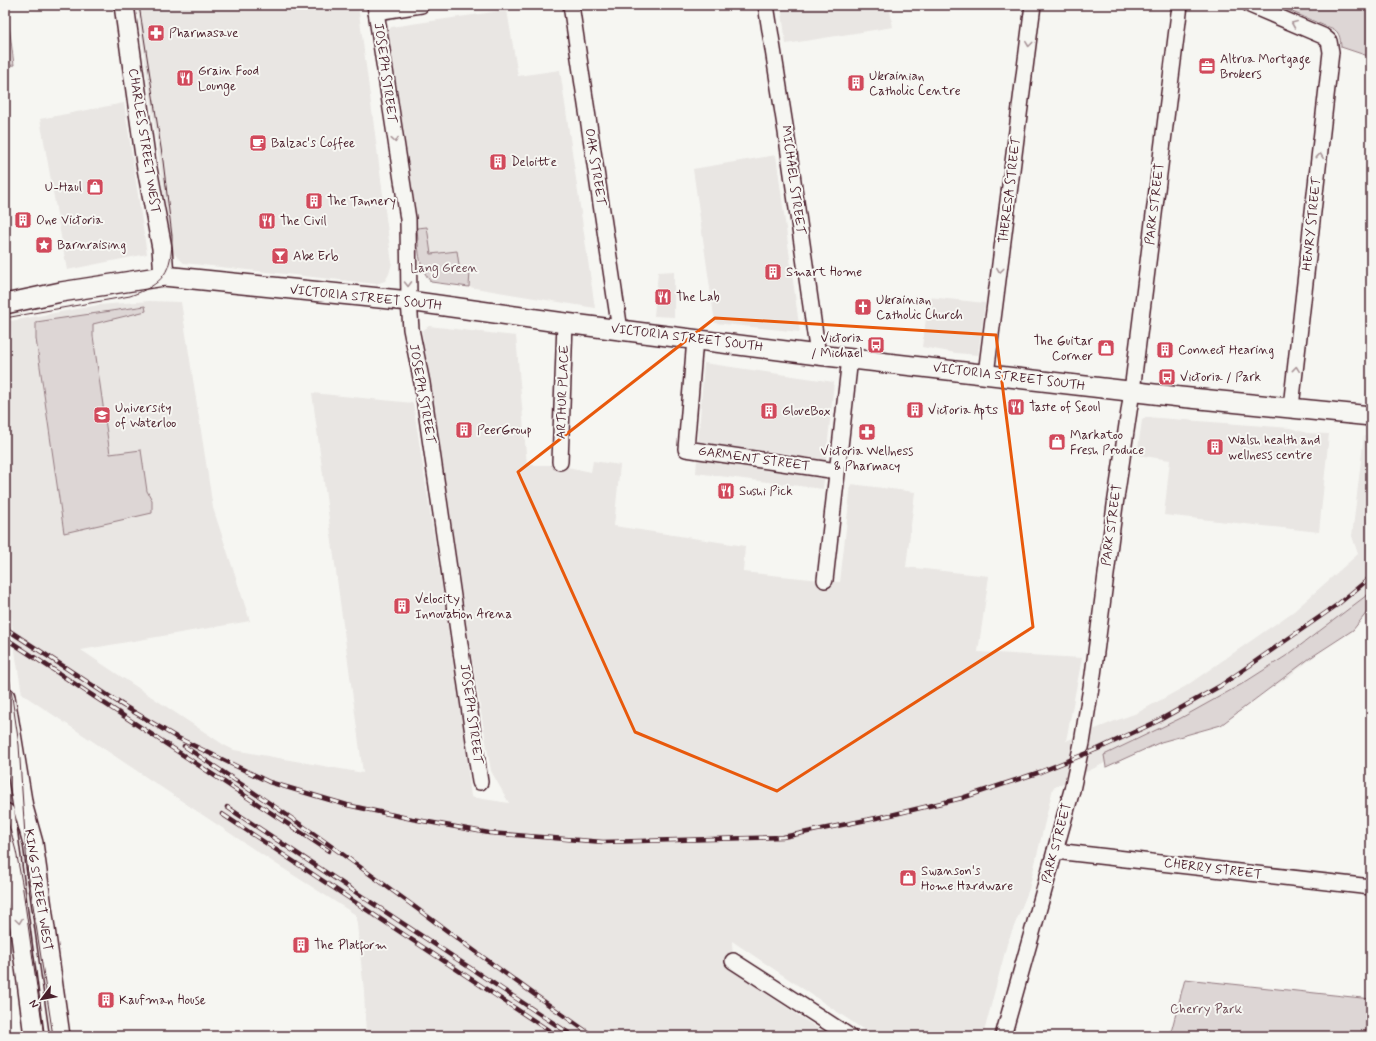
<svg xmlns="http://www.w3.org/2000/svg" width="1376" height="1041" viewBox="0 0 1376 1041" font-family="Mynerve,sans-serif">
<style>
.built{fill:#e9e6e3}
.green{fill:#ddd6d5;stroke:#947a80}
.lines{fill:none;stroke-linecap:round;stroke-linejoin:round}
.minor-casing{stroke:#4a1f2b;stroke-width:18}
.major-casing{stroke:#4a1f2b;stroke-width:22}
.minor{stroke:#f6f6f2;stroke-width:15}
.major{stroke:#f6f6f2;stroke-width:19}
.tram{stroke:#4a1f2b;stroke-width:1}
.rail-casing{stroke:#4a1f2b;stroke-width:4.5}
.rail{stroke:#f6f6f2;stroke-width:3;stroke-dasharray:9;stroke-linecap:butt}
.oneway{stroke:#a99598}
.marked{fill:none;stroke:#e8590c;stroke-width:3;stroke-linejoin:round}
.labels{text-anchor:middle;dominant-baseline:central;stroke-width:4;stroke-linejoin:round;paint-order:stroke}
.poi-label{font-size:13px;fill:#4a1f2b;stroke:#f6f6f2;text-anchor:start}
.street-label{font-size:13px;fill:#4a1f2b;stroke:#f6f6f2}
.park-label{font-size:13px;fill:#6f4d56;stroke:#f6f6f2}
</style>
<rect width="100%" height="100%" fill="#f6f6f2"/>
<filter id="ink" filterUnits="userSpaceOnUse"><feTurbulence type="fractalNoise" baseFrequency=".025" numOctaves="2"/><feDisplacementMap in="SourceGraphic" scale="8" xChannelSelector="R" yChannelSelector="G"/><feConvolveMatrix kernelMatrix="1 2 1 2 8 2 1 2 1" color-interpolation-filters="sRGB"/></filter>
<g filter="url(#ink)">
<g class="built">
<polygon points="137,5 358,5 392,263 389,274 385,281 376,284 184,263 177,257 172,250"/>
<polygon points="781,5 889,5 893,27 786,44"/>
<polygon points="507,10 518,76 560,70 595,308 469,287 470,271 460,272 430,254 427,227 417,228 388,32 391,27"/>
<polygon points="124,103 147,254 67,270 40,119"/>
<polygon points="776,155 800,332 715,323 693,169"/>
<polygon points="674,271 674,317 654,316 658,272"/>
<polygon points="929,297 985,303 978,355 956,353 922,347"/>
<polygon points="149,301 181,302 213,508 250,621 81,650 224,745 234,750 363,773 312,393 413,403 463,721 471,797 509,803 491,771 471,654 422,331 429,326 516,336 527,465 558,465 591,472 593,461 620,465 614,526 745,546 743,572 840,582 851,484 915,492 906,567 989,576 978,652 1082,658 1066,741 1115,721 1137,713 1186,686 1294,611 1358,554 1352,536 1364,436 1371,437 1371,612 1288,677 1233,713 1132,750 1053,788 1029,889 1007,944 983,1036 873,1036 732,941 733,961 728,968 823,1032 820,1036 366,1036 364,991 356,915 273,862 22,694 16,658 5,565 5,322 99,305"/>
<polygon points="1371,352 1371,401 1365,400"/>
<polygon points="704,363 834,382 823,489 696,473"/>
<polygon points="1146,417 1290,428 1307,433 1329,434 1319,532 1164,515 1170,460 1137,455 1142,420"/>
<polygon points="5,893 13,948 10,952 5,953"/>
</g>
<g class="green">
<path d="M1276 5H1371V57L1341 47C1340 35 1339 29 1325 26Z"/>
<polygon points="5,17 8,17 14,65 5,66"/>
<path d="M427 227 431 254 457 251 460 272 470 271 469 287 431 282C417 265 419 249 417 228Z"/>
<polygon points="145,306 146,311 93,324 93,336 110,454 141,450 147,491 152,500 152,513 64,533 36,339 36,322"/>
<polygon points="1371,592 1371,607 1353,630 1310,658 1221,725 1161,742 1106,767 1104,755 1181,718 1242,684 1289,654"/>
<polygon points="1185,979 1371,999 1371,1036 1170,1036"/>
</g>
<g class="lines">
<g class="minor-casing">
<g id="minor">
<polyline points="375,5 408,219 409,301 411,329 422,383 480,782"/>
<polyline points="571,5 620,330"/>
<polyline points="766,5 786,132 818,355"/>
<polyline points="1250,5 1323,36 1329,41 1331,52 1291,407"/>
<polyline points="376,12 421,5"/>
<polyline points="695,339 686,449 837,471"/>
<polyline points="986,374 1033,5"/>
<polyline points="560,462 565,323"/>
<polyline points="825,580 850,358"/>
<polyline points="1055,851 1371,887"/>
<polyline points="733,961 849,1036"/>
<polyline points="1003,1036 1055,851 1072,790 1082,743 1093,675 1115,505 1132,391 1180,5"/>
</g>
</g>
<g class="major-casing">
<g id="major">
<polyline points="124,5 146,163 162,248 164,276"/>
<polyline points="5,304 61,292 164,276 409,301 565,323 818,355 1180,397 1371,416"/>
<polyline points="5,697 23,807 33,843 60,1036"/>
<polyline points="5,813 34,1036"/>
</g>
</g>
<use href="#minor" class="minor"/>
<use href="#major" class="major"/>
<g class="tram">
<path d="M5 318 130 296C164 284 172 272 172 236L163 161 139 5"/>
<polyline points="5,649 19,745 27,866 53,1036"/>
<polyline points="5,811 16,851 22,883 44,1036"/>
</g>
<g class="rail-casing">
<g id="rail">
<polyline points="5,628 124,706"/>
<polyline points="5,638 329,851"/>
<polyline points="119,703 176,737 269,782 347,805 412,819 489,833 603,842 783,837 891,815 962,798 1040,772 1100,748 1158,721 1220,686 1337,605 1371,577"/>
<path d="M184 746C233 779 283 811 331 846 419 909 505 975 593 1036"/>
<polyline points="227,807 573,1036"/>
<polyline points="222,814 557,1036"/>
</g>
</g>
<use href="#rail" class="rail"/>
</g>
<defs><path id="oneway-chevron" d="M-2-3.5L2.5 0L-2 3.5" fill="none" stroke-width="1.6" stroke-linecap="round" stroke-linejoin="round"/></defs>
<g class="oneway">
<use href="#oneway-chevron" transform="translate(1294 24) rotate(-157)"/>
<use href="#oneway-chevron" transform="translate(1029 44) rotate(97)"/>
<use href="#oneway-chevron" transform="translate(395 140) rotate(81)"/>
<use href="#oneway-chevron" transform="translate(1320 156) rotate(-84)"/>
<use href="#oneway-chevron" transform="translate(1000 270) rotate(97)"/>
<use href="#oneway-chevron" transform="translate(408 284) rotate(89)"/>
<use href="#oneway-chevron" transform="translate(1296 369) rotate(-84)"/>
<use href="#oneway-chevron" transform="translate(19 921) rotate(82)"/>
</g>
</g>
<path class="marked" d="M715 318 996 335 1033 627 777 791 635 732 518 472Z"/>
<defs>
<g id="pharmacy-square" transform="scale(0.9)"><rect x="-9" y="-9" width="18" height="18" rx="4" fill="#d1495b" stroke="#f6f6f2"/><path d="M-2-6h4v4h4v4h-4v4h-4v-4h-4v-4h4Z" fill="#fff"/></g>
<g id="office-square" transform="scale(0.9)"><rect x="-9" y="-9" width="18" height="18" rx="4" fill="#d1495b" stroke="#f6f6f2"/><path d="M-6-3h4V-5.5h4V-3h4V5H-6ZM-1-4.5V-3h2v-1.5ZM-6 0V1H6V0Z" fill="#fff"/></g>
<g id="restaurant-square" transform="scale(0.9)"><rect x="-9" y="-9" width="18" height="18" rx="4" fill="#d1495b" stroke="#f6f6f2"/><path d="M-5-6h1v4h1v-4h1v4h1v-4h1v5L-1.5 .5V6h-2V.5L-5-1ZM5-6V6H3V1.5H1.5Q1.5-4 5-6Z" fill="#fff"/></g>
<g id="building-square" transform="scale(0.9)"><rect x="-9" y="-9" width="18" height="18" rx="4" fill="#d1495b" stroke="#f6f6f2"/><path d="M-4-6H4V6H1V3H-1V6H-4ZM-2.5-4.3h1.7v1.8h-1.7ZM.8-4.3h1.7v1.8H.8ZM-2.5-1h1.7V.8h-1.7ZM.8-1h1.7V.8H.8Z" fill="#fff"/></g>
<g id="cafe-square" transform="scale(0.9)"><rect x="-9" y="-9" width="18" height="18" rx="4" fill="#d1495b" stroke="#f6f6f2"/><path d="M-5.5-4.5H6V0H3Q3 3.5 0 3.5H-2.5Q-5.5 3.5-5.5 0ZM3-3.2v2h1.7v-2ZM-6 4.5H4V6H-6Z" fill="#fff"/></g>
<g id="shop-square" transform="scale(0.9)"><rect x="-9" y="-9" width="18" height="18" rx="4" fill="#d1495b" stroke="#f6f6f2"/><path d="M-5-2.5h2.3a2.7 3.5 0 0 1 5.4 0H5L5.5 6h-11ZM-1.5-2.5h3a1.5 2.3 0 0 0-3 0Z" fill="#fff"/></g>
<g id="sight-square" transform="scale(0.9)"><rect x="-9" y="-9" width="18" height="18" rx="4" fill="#d1495b" stroke="#f6f6f2"/><path d="M0-6L1.8-2.2L6-1.7L2.9 1.2L3.7 5.4L0 3.3L-3.7 5.4L-2.9 1.2L-6-1.7L-1.8-2.2Z" fill="#fff"/></g>
<g id="bar-square" transform="scale(0.9)"><rect x="-9" y="-9" width="18" height="18" rx="4" fill="#d1495b" stroke="#f6f6f2"/><path d="M-6-5H6L.8 .8V4.5H3.5V6h-7V4.5H-.8V.8Z" fill="#fff"/></g>
<g id="church-square" transform="scale(0.9)"><rect x="-9" y="-9" width="18" height="18" rx="4" fill="#d1495b" stroke="#f6f6f2"/><path d="M-1.2-6h2.4v3.5h3.3v2.4h-3.3V6h-2.4V-.1h-3.3v-2.4h3.3Z" fill="#fff"/></g>
<g id="bus-square" transform="scale(0.9)"><rect x="-9" y="-9" width="18" height="18" rx="4" fill="#d1495b" stroke="#f6f6f2"/><path d="M-5-6H5V4H4V6H2V4H-2V6H-4V4H-5ZM-3.5-4V0h7V-4ZM-3.5 1.2v1.5H-2V1.2ZM2 1.2v1.5H3.5V1.2Z" fill="#fff"/></g>
<g id="university-square" transform="scale(0.9)"><rect x="-9" y="-9" width="18" height="18" rx="4" fill="#d1495b" stroke="#f6f6f2"/><path d="M0-5L7-2L0 1L-7-2ZM-4 1L0 2.5L4 1V4Q0 6-4 4Z" fill="#fff"/></g>
</defs>
<g fill-rule="evenodd">
<use href="#pharmacy-square" x="156" y="33"/>
<use href="#office-square" x="1207" y="66"/>
<use href="#restaurant-square" x="185" y="78"/>
<use href="#building-square" x="856" y="83"/>
<use href="#cafe-square" x="258" y="143"/>
<use href="#building-square" x="498" y="162"/>
<use href="#shop-square" x="95" y="187"/>
<use href="#building-square" x="314" y="201"/>
<use href="#building-square" x="23" y="220"/>
<use href="#restaurant-square" x="267" y="221"/>
<use href="#sight-square" x="44" y="245"/>
<use href="#bar-square" x="280" y="256"/>
<use href="#building-square" x="773" y="272"/>
<use href="#restaurant-square" x="663" y="297"/>
<use href="#church-square" x="863" y="307"/>
<use href="#bus-square" x="876" y="345"/>
<use href="#shop-square" x="1106" y="348"/>
<use href="#building-square" x="1165" y="350"/>
<use href="#bus-square" x="1167" y="377"/>
<use href="#restaurant-square" x="1016" y="407"/>
<use href="#building-square" x="915" y="410"/>
<use href="#building-square" x="769" y="411"/>
<use href="#university-square" x="102" y="415"/>
<use href="#building-square" x="464" y="430"/>
<use href="#pharmacy-square" x="867" y="432"/>
<use href="#shop-square" x="1057" y="442"/>
<use href="#building-square" x="1215" y="447"/>
<use href="#restaurant-square" x="726" y="491"/>
<use href="#building-square" x="402" y="606"/>
<use href="#shop-square" x="908" y="878"/>
<use href="#building-square" x="301" y="945"/>
<use href="#building-square" x="106" y="1000"/>
</g>
<g class="labels">
<g class="poi-label">
<text x="169" y="33">Pharmasave</text>
<text x="1220" y="59">Altrua Mortgage<tspan x="1220" dy="15">Brokers</tspan></text>
<text x="198" y="71">Grain Food<tspan x="198" dy="15">Lounge</tspan></text>
<text x="869" y="76">Ukrainian<tspan x="869" dy="15">Catholic Centre</tspan></text>
<text x="271" y="143">Balzac's Coffee</text>
<text x="511" y="162">Deloitte</text>
<text x="82" y="187" text-anchor="end">U-Haul</text>
<text x="327" y="201">The Tannery</text>
<text x="36" y="220">One Victoria</text>
<text x="280" y="221">The Civil</text>
<text x="57" y="245">Barnraising</text>
<text x="293" y="256">Abe Erb</text>
<text x="786" y="272">Smart Home</text>
<text x="676" y="297">The Lab</text>
<text x="876" y="300">Ukrainian<tspan x="876" dy="15">Catholic Church</tspan></text>
<text x="863" y="338" text-anchor="end">Victoria<tspan x="863" dy="15">/ Michael</tspan></text>
<text x="1093" y="341" text-anchor="end">The Guitar<tspan x="1093" dy="15">Corner</tspan></text>
<text x="1178" y="350">Connect Hearing</text>
<text x="1180" y="377">Victoria / Park</text>
<text x="1029" y="407">Taste of Seoul</text>
<text x="115" y="408">University<tspan x="115" dy="15">of Waterloo</tspan></text>
<text x="928" y="410">Victoria Apts</text>
<text x="782" y="411">GloveBox</text>
<text x="477" y="430">PeerGroup</text>
<text x="1070" y="435">Markatoo<tspan x="1070" dy="15">Fresh Produce</tspan></text>
<text x="1228" y="440">Walsh health and<tspan x="1228" dy="15">wellness centre</tspan></text>
<text x="867" y="451" text-anchor="middle">Victoria Wellness<tspan x="867" dy="15">&amp; Pharmacy</tspan></text>
<text x="739" y="491">Sushi Pick</text>
<text x="415" y="599">Velocity<tspan x="415" dy="15">Innovation Arena</tspan></text>
<text x="921" y="871">Swanson's<tspan x="921" dy="15">Home Hardware</tspan></text>
<text x="314" y="945">The Platform</text>
<text x="119" y="1000">Kaufman House</text>
</g>
<g class="street-label">
<text transform="translate(385 73) rotate(82)">JOSEPH STREET</text>
<text transform="translate(144 141) rotate(81)">CHARLES STREET WEST</text>
<text transform="translate(595 167) rotate(81)">OAK STREET</text>
<text transform="translate(793 180) rotate(82)">MICHAEL STREET</text>
<text transform="translate(1010 190) rotate(-83)">THERESA STREET</text>
<text transform="translate(1155 204) rotate(-83)">PARK STREET</text>
<text transform="translate(1312 224) rotate(-84)">HENRY STREET</text>
<text transform="translate(366 298) rotate(6)">VICTORIA STREET SOUTH</text>
<text transform="translate(687 338) rotate(7)">VICTORIA STREET SOUTH</text>
<text transform="translate(1009 377) rotate(7)">VICTORIA STREET SOUTH</text>
<text transform="translate(563 392) rotate(-88)">ARTHUR PLACE</text>
<text transform="translate(422 394) rotate(80)">JOSEPH STREET</text>
<text transform="translate(754 459) rotate(8)">GARMENT STREET</text>
<text transform="translate(1112 525) rotate(-82)">PARK STREET</text>
<text transform="translate(471 714) rotate(82)">JOSEPH STREET</text>
<text transform="translate(1057 843) rotate(-75)">PARK STREET</text>
<text transform="translate(1213 869) rotate(7)">CHERRY STREET</text>
<text transform="translate(38 890) rotate(81)">KING STREET WEST</text>
</g>
<g class="park-label">
<text x="444" y="268">Lang Green</text>
<text x="1206" y="1009">Cherry Park</text>
</g>
</g>
<rect width="1376" height="1041" fill="none" stroke="#f6f6f2" stroke-width="20"/>
<rect x="10" y="10" width="1356" height="1021" fill="none" stroke="#4a1f2b" stroke-width="1.5" filter="url(#ink)"/>
<g transform="translate(42 999) rotate(238)" stroke="#f6f6f2" stroke-width="3" paint-order="stroke">
<path d="M0-3L7 15L0 10L-7 15Z" fill="#4a1f2b"/>
<text y="-6" font-size="11" font-weight="bold" text-anchor="middle" fill="#4a1f2b">N</text>
</g>
</svg>
